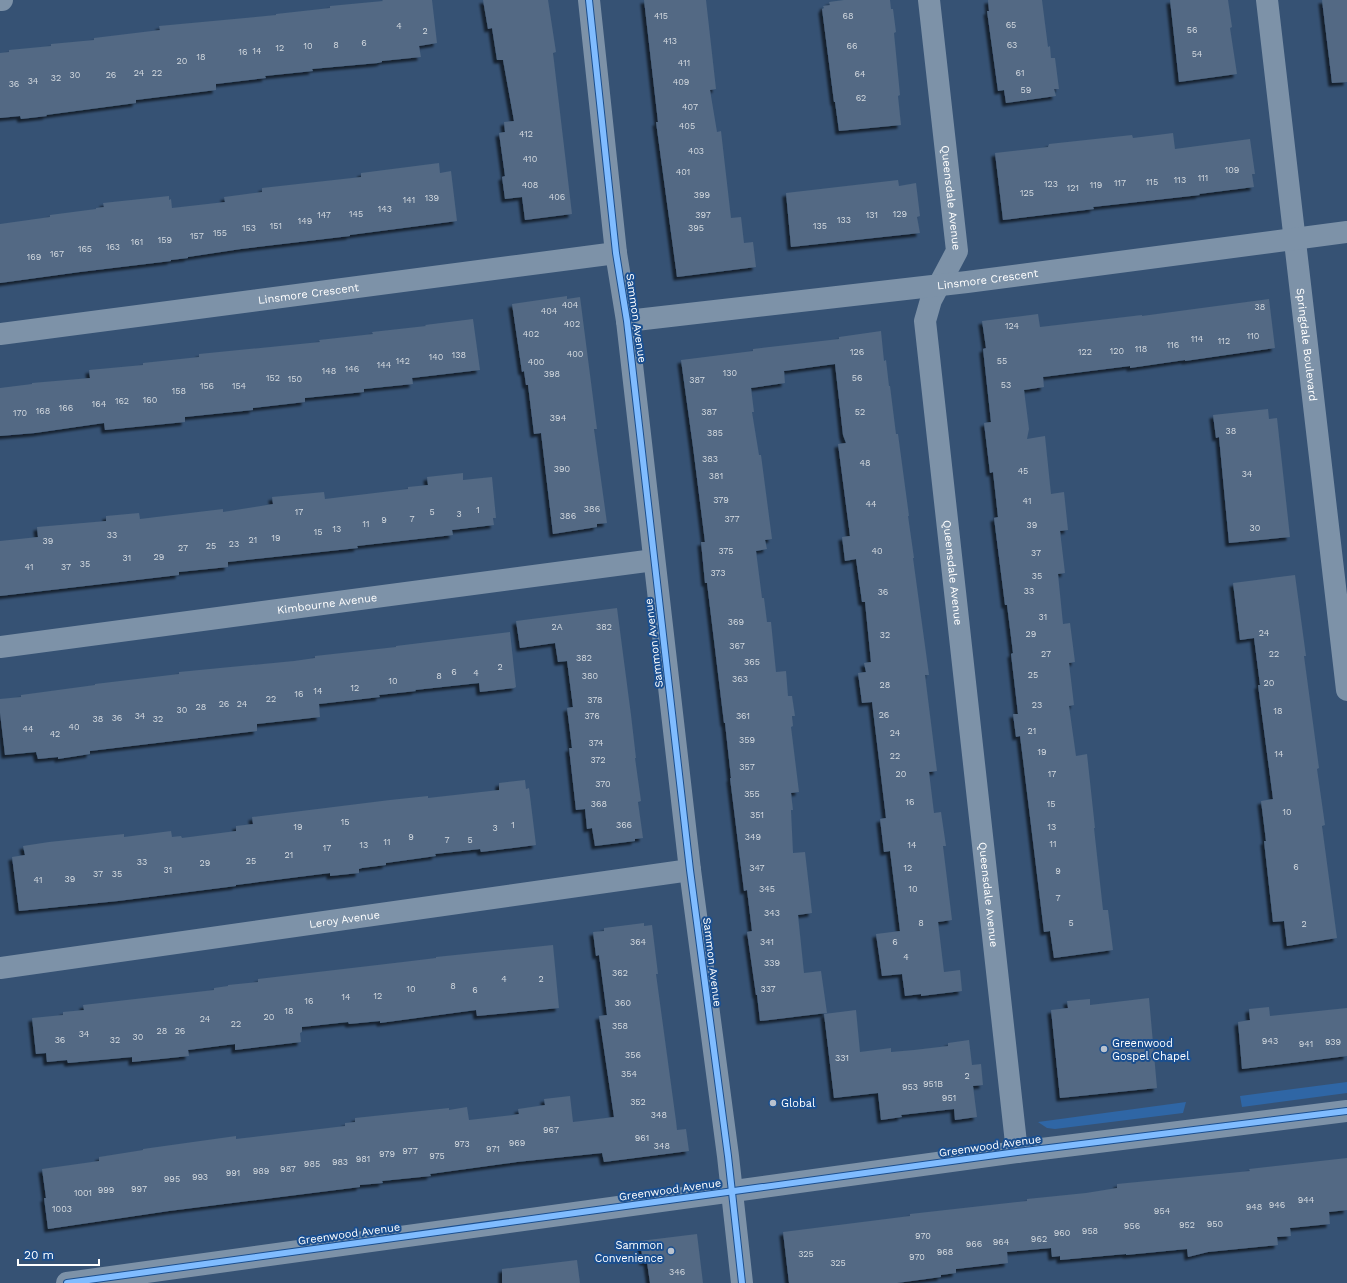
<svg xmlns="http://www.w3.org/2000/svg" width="1347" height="1283" viewBox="0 0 1347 1283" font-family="'Work Sans',sans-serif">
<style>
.green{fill:#2f66a5}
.building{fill:#526984;filter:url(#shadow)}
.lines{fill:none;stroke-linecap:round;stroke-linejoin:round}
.minor{stroke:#7d92a8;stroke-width:22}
.cycleway-casing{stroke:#1b4f8f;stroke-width:8}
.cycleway{stroke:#80bcff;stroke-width:6}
.poi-dot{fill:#b9c2ce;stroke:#1b4f8f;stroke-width:1.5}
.labels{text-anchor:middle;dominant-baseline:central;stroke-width:4;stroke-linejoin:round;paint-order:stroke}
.number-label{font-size:9px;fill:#d4dae0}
.street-label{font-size:11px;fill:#fff;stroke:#1b4f8f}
.poi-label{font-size:11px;fill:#fff;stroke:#1b4f8f;text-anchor:start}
</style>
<defs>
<filter id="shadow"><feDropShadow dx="-3.5" dy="3.5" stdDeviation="1" flood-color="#0009"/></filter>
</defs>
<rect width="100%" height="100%" fill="#365274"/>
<g class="green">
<polygon points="1347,1082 1347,1093 1242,1107 1240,1096"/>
<polygon points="1186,1102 1183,1113 1055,1129 1047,1128 1038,1122"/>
</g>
<g class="building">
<polygon points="382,0 432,0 437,43 419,46 421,57 382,61 382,62 378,63 312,69 313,71 265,76 266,78 216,84 216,90 136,100 136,103 46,115 47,116 21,119 20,116 0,118 0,53 9,52 9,50 51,46 51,44 94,40 94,38 160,30 159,26 276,15 276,14 330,8 330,6 383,1"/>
<polygon points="483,0 548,0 556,52 553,53 572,214 525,220 522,197 505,199 502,177 505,176 499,133 505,132 504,122 514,121 503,60 497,60 492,28 488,29"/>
<polygon points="644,0 706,0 716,89 710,90 717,132 721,131 731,218 741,217 744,243 753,242 756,267 677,277 656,122 658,122"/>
<polygon points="844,0 890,0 891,9 893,9 896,32 894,33 900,95 898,96 901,125 839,131 835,102 834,102 822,9 824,8 823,6 830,5 829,2"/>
<polygon points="988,0 1042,0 1048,47 1050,46 1051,58 1055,58 1059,89 1054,89 1056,96 1006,103 1004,90 998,91 987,11 989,11"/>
<polygon points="1170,0 1228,0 1232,27 1230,28 1237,74 1179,82"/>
<polygon points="1322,0 1347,0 1347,82 1332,83"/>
<polygon points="1173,133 1175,149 1250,139 1255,174 1252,174 1254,187 1199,194 1200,195 1093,207 1094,209 1003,220 995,153 1048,147 1049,144 1132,135 1133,138"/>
<polygon points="439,163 440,173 451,171 457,221 350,235 350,236 241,249 188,257 188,258 171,260 171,261 80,272 0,283 0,224 50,217 50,215 96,209 96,208 104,207 103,203 169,196 169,200 171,199 172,208 225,202 224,197 262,192 262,188 361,177 361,173"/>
<polygon points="898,180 899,186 916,183 920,216 917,217 920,233 791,247 786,193"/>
<polygon points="567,296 567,299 580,297 597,429 594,429 607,523 597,524 597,527 553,534 541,433 534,434 528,385 526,385 524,371 522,372 512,304"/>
<polygon points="1269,299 1275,348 1185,361 1185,360 1130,368 1130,366 1043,377 1044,387 1024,390 1029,429 1027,439 1045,436 1051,494 1064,492 1068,530 1060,531 1065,573 1058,574 1063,624 1070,623 1075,662 1069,663 1074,705 1069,706 1076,756 1087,754 1095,828 1094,828 1103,910 1108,910 1113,950 1054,958 1050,931 1044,932 1024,768 1020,736 1016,737 1013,714 1018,714 1011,654 1013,653 1007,605 1005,605 994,518 998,517 993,472 990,473 984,423 991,422 983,349 986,348 982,321 1038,314 1040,327 1142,315 1142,316"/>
<polygon points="473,319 480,370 412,378 413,384 364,389 364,392 305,398 305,402 253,408 253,410 185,417 185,422 105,430 104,423 35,433 0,436 0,388 32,384 32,383 90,378 89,370 143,365 143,363 199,357 199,354 320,342 319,340 373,334 372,332 426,326 425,325"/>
<polygon points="881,331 884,361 886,360 889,386 890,386 896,434 898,434 909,516 908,516 914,558 913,558 929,675 925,675 937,771 929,772 934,813 941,812 946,846 943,846 952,920 938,922 944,972 960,970 962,991 921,996 921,994 905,996 902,974 882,976 876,934 900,931 890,851 884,852 880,819 886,818 872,702 862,703 858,673 866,672 864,663 871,662 865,602 862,602 856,559 845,561 842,537 850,536 838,444 846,443 843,435 835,364 784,371 785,383 751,388 754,412 752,412 759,455 761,455 772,539 765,540 767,549 756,551 762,598 764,598 767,622 771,622 776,672 786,671 788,696 792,696 795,716 792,716 793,726 791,727 799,792 791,793 793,810 791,810 793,853 805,852 812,913 798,915 804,973 821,971 827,1013 760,1021 757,995 756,995 747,932 752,931 747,890 744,891 730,778 731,778 725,723 724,723 707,583 705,583 701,542 705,542 693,447 681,360 753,351 753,349 839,339 839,337"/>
<polygon points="1268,409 1269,419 1277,418 1290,537 1229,543 1219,437 1216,438 1213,415"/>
<polygon points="463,473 463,480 492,477 496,518 493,518 494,525 452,530 453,535 357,546 358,548 228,562 228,567 179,572 179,575 0,596 0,541 38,537 37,527 106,521 106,516 139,513 140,519 223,509 223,512 273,504 272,497 324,492 325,499 408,489 408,487 428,485 427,477"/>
<polygon points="1295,575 1306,656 1304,656 1319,768 1317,769 1325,825 1322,826 1337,938 1287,946 1284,921 1273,922 1264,841 1266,841 1261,801 1273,799 1258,685 1260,685 1254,638 1240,640 1233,583"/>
<polygon points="617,608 631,715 636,758 635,758 641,801 638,802 643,838 635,839 635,841 595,846 592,828 587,829 585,809 576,810 569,748 572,748 567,708 573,707 567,661 558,662 555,643 520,648 516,621"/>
<polygon points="510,632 516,687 514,688 480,692 479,683 415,690 416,691 379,695 380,697 319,704 320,717 257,724 257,731 90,751 90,754 58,759 58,757 38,759 36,752 5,755 0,713 0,699 21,697 21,695 95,685 95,684 179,674 179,672 294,661 315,658 315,656 396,647 396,646"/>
<polygon points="525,780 526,789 529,788 536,845 481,852 480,849 435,854 436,856 386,863 386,865 362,868 359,869 359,873 330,876 330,873 236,885 236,886 118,901 19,911 12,857 25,855 23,846 49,842 124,834 124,837 171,831 172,837 181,836 182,838 236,831 236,826 253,824 252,817 390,800 428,796 428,798 499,790 499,783"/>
<polygon points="644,923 644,926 652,925 658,974 656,974 676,1121 677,1130 686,1129 689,1151 604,1162 602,1153 517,1162 430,1174 431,1176 382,1181 383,1183 360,1185 360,1187 169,1211 48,1229 44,1198 46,1198 42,1169 99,1161 99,1157 143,1150 143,1149 236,1136 236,1139 345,1126 345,1123 355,1122 355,1118 449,1108 449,1110 467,1107 469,1120 513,1115 519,1114 518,1109 545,1105 544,1099 570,1096 573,1122 614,1117 599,1016 607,1015 599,955 596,956 593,932 604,931 604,928"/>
<polygon points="553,945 559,1008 477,1016 476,1010 380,1023 380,1021 349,1024 348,1022 302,1027 302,1032 300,1033 301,1042 235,1050 235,1044 188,1050 189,1056 132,1062 132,1057 68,1063 67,1060 47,1062 46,1053 36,1054 32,1018 63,1015 63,1012 84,1010 83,1005 214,990 214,988 228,986 228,985 258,982 258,979 403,962 436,958 436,957"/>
<polygon points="1149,998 1157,1088 1060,1098 1051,1010 1068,1008 1067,1001 1090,999 1090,1005"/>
<polygon points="1269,1007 1270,1016 1347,1008 1347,1056 1242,1069 1238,1022 1250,1020 1249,1009"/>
<polygon points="856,1010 860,1052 891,1048 891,1052 914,1050 948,1046 948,1043 969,1040 972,1065 981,1064 983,1085 973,1086 977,1117 955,1120 954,1109 901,1115 902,1117 881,1120 878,1093 834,1098 824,1014"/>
<polygon points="1347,1158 1347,1210 1329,1212 1330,1224 1290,1228 1291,1236 1277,1237 1278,1245 1208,1252 1188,1257 1187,1249 1126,1255 1126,1254 1060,1260 1060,1256 1052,1257 1051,1248 1007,1252 1008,1263 956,1269 956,1273 941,1275 941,1277 897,1283 789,1283 783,1232 910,1216 910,1214 1027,1201 1027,1199 1086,1193 1117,1188 1117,1184 1250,1171 1249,1169"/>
<polygon points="697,1234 703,1283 650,1283 647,1262 643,1262 640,1241"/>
<polygon points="577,1260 580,1283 502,1283 502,1269"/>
</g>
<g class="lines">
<g class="minor">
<polyline points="0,0 2,0"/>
<polyline points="589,0 616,253 627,321 690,870 728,1156 742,1283"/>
<path id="s1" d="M929 0 957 251 931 300 925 321 1017 1152"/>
<path id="s2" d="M1267 0 1347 690"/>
<path id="s3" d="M627 321 967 282 1347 232"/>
<path id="s4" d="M0 334 616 253"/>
<path id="s5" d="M0 647 654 560"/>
<path id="s6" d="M0 968 690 870"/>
<polyline points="67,1283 1017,1152 1347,1111"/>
</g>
<g class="cycleway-casing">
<g id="cycleway">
<polyline points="589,0 616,253 627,321 690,870 728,1156 742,1283"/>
<polyline points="67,1283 1017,1152 1347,1111"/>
</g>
</g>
<use href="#cycleway" class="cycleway"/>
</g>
<g class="poi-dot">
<circle cx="1104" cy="1049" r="4"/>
<circle cx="773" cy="1103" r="4"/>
<circle cx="671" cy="1251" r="4"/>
</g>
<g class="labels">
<g class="number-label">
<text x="661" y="16">415</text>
<text x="848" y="16">68</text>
<text x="1011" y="25">65</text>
<text x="399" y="26">4</text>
<text x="1192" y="30">56</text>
<text x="425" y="31">2</text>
<text x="670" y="41">413</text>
<text x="364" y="43">6</text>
<text x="336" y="45">8</text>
<text x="1012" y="45">63</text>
<text x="308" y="46">10</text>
<text x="852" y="46">66</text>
<text x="280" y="48">12</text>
<text x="257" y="51">14</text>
<text x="243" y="52">16</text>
<text x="1197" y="54">54</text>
<text x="201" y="57">18</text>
<text x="182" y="61">20</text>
<text x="684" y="63">411</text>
<text x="139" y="73">24</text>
<text x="157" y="73">22</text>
<text x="1020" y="73">61</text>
<text x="860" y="74">64</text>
<text x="75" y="75">30</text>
<text x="111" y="75">26</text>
<text x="56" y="78">32</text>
<text x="33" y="81">34</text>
<text x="681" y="82">409</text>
<text x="14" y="84">36</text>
<text x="1026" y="90">59</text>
<text x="861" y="98">62</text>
<text x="690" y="107">407</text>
<text x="687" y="126">405</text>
<text x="526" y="134">412</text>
<text x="696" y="151">403</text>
<text x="530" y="159">410</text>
<text x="1232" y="170">109</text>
<text x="683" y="172">401</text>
<text x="1203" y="178">111</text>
<text x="1180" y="180">113</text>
<text x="1152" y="182">115</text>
<text x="1120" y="183">117</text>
<text x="1051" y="184">123</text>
<text x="530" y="185">408</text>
<text x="1096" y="185">119</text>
<text x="1073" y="188">121</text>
<text x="1027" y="193">125</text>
<text x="702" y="195">399</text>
<text x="557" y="197">406</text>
<text x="432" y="198">139</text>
<text x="409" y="200">141</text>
<text x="385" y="209">143</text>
<text x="356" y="214">145</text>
<text x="900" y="214">129</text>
<text x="324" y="215">147</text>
<text x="703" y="215">397</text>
<text x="872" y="215">131</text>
<text x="844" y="220">133</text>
<text x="305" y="221">149</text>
<text x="276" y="226">151</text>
<text x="820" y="226">135</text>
<text x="249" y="228">153</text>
<text x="696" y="228">395</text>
<text x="220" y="233">155</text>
<text x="197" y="236">157</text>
<text x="165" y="240">159</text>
<text x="137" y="242">161</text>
<text x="113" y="247">163</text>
<text x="85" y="249">165</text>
<text x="57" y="254">167</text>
<text x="34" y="257">169</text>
<text x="570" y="305">404</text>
<text x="1260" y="307">38</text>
<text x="549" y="311">404</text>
<text x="572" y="324">402</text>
<text x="1012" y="326">124</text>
<text x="531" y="334">402</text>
<text x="1253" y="336">110</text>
<text x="1197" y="339">114</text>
<text x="1224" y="341">112</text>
<text x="1173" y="345">116</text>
<text x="1141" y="349">118</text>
<text x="1117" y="351">120</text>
<text x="857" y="352">126</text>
<text x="1085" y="352">122</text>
<text x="575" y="354">400</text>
<text x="459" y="355">138</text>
<text x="436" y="357">140</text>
<text x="403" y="361">142</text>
<text x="1002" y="361">55</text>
<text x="536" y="362">400</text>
<text x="384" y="365">144</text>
<text x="352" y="369">146</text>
<text x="329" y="371">148</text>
<text x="730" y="373">130</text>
<text x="552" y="374">398</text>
<text x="273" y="378">152</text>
<text x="857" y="378">56</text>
<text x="295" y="379">150</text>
<text x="697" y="380">387</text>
<text x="1006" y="385">53</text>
<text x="207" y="386">156</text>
<text x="239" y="386">154</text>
<text x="179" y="391">158</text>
<text x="150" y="400">160</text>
<text x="122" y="401">162</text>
<text x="99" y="404">164</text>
<text x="66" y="408">166</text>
<text x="43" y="411">168</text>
<text x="709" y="412">387</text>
<text x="860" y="412">52</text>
<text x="20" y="413">170</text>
<text x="558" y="418">394</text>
<text x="1231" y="431">38</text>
<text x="715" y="433">385</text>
<text x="710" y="459">383</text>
<text x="865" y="463">48</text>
<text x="562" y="469">390</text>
<text x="1023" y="471">45</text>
<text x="1247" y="474">34</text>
<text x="716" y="476">381</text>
<text x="721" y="500">379</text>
<text x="1027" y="501">41</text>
<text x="871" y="504">44</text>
<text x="592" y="509">386</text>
<text x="478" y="510">1</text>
<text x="299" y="512">17</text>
<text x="432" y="512">5</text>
<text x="459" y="514">3</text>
<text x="568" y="516">386</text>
<text x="412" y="519">7</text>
<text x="732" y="519">377</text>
<text x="384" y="520">9</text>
<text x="366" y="524">11</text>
<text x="1032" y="525">39</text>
<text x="1255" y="528">30</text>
<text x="337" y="529">13</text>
<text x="318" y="532">15</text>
<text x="112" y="535">33</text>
<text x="276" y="538">19</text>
<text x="253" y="540">21</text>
<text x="48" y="541">39</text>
<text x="234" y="544">23</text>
<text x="211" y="546">25</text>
<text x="183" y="548">27</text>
<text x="726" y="551">375</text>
<text x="877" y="551">40</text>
<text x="1036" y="553">37</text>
<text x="159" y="557">29</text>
<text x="127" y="558">31</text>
<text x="85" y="564">35</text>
<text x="29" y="567">41</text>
<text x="66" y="567">37</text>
<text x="718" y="573">373</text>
<text x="1037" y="576">35</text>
<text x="1029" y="591">33</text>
<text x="883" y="592">36</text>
<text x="1043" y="617">31</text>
<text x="736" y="622">369</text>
<text x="557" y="627">2A</text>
<text x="604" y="627">382</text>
<text x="1264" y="633">24</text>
<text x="1031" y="634">29</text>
<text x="885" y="635">32</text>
<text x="737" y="646">367</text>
<text x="1046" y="654">27</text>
<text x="1274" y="654">22</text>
<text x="584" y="658">382</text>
<text x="752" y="662">365</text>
<text x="500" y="667">2</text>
<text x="454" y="672">6</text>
<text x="476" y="673">4</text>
<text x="1033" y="675">25</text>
<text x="439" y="676">8</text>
<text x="590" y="676">380</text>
<text x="740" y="679">363</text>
<text x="393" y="681">10</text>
<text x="1269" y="683">20</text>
<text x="885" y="685">28</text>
<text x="355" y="688">12</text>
<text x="318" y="691">14</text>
<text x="299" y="694">16</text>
<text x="271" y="699">22</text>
<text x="595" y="700">378</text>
<text x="224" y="704">26</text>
<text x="242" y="704">24</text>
<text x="1037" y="705">23</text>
<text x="201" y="707">28</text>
<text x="182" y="710">30</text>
<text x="1278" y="711">18</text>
<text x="884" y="715">26</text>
<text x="140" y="716">34</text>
<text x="592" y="716">376</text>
<text x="743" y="716">361</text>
<text x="117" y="718">36</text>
<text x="98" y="719">38</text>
<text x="158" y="719">32</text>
<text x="74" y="727">40</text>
<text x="28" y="729">44</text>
<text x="1032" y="731">21</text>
<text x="895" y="733">24</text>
<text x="55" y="734">42</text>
<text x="747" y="740">359</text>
<text x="596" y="743">374</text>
<text x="1042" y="752">19</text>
<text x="1279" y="754">14</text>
<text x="895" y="756">22</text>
<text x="598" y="760">372</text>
<text x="747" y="767">357</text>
<text x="901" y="774">20</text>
<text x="1052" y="774">17</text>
<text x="603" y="784">370</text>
<text x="752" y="794">355</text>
<text x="910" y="802">16</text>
<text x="599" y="804">368</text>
<text x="1051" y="804">15</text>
<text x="1287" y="812">10</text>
<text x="757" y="815">351</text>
<text x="345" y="822">15</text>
<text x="513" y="825">1</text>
<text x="624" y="825">366</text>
<text x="298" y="827">19</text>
<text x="1052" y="827">13</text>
<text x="495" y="828">3</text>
<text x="411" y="837">9</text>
<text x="753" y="837">349</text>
<text x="447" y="840">7</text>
<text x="470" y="840">5</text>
<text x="387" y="842">11</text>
<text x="1053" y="844">11</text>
<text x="364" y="845">13</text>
<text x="912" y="845">14</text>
<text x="327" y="848">17</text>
<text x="289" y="855">21</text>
<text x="251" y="861">25</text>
<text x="142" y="862">33</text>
<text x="205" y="863">29</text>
<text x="1296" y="867">6</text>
<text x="757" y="868">347</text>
<text x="908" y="868">12</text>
<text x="168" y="870">31</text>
<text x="1058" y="871">9</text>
<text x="98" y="874">37</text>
<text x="117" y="874">35</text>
<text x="70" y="879">39</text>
<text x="38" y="880">41</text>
<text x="767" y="889">345</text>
<text x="913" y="889">10</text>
<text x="1058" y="898">7</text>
<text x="772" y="913">343</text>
<text x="921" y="923">8</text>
<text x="1071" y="923">5</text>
<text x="1304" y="924">2</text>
<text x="638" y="942">364</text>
<text x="767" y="942">341</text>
<text x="895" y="942">6</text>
<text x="906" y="957">4</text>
<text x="772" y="963">339</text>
<text x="620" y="973">362</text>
<text x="504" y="979">4</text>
<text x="541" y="979">2</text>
<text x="453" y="986">8</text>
<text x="411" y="989">10</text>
<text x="768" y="989">337</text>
<text x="475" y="990">6</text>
<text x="378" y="996">12</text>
<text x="346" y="997">14</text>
<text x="309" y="1001">16</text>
<text x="623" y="1003">360</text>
<text x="289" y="1011">18</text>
<text x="269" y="1017">20</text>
<text x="205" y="1019">24</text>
<text x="236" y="1024">22</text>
<text x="620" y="1026">358</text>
<text x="162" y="1031">28</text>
<text x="180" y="1031">26</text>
<text x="84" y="1034">34</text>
<text x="138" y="1037">30</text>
<text x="60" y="1040">36</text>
<text x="115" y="1040">32</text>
<text x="1270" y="1041">943</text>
<text x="1333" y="1042">939</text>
<text x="1306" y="1044">941</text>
<text x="633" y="1055">356</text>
<text x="842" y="1058">331</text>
<text x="629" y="1074">354</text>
<text x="967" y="1076">2</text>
<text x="933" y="1084">951B</text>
<text x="910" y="1087">953</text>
<text x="949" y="1098">951</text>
<text x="638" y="1102">352</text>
<text x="659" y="1115">348</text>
<text x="551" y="1130">967</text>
<text x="642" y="1138">961</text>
<text x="517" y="1143">969</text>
<text x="462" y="1144">973</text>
<text x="662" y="1146">348</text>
<text x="493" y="1149">971</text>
<text x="410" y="1151">977</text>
<text x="387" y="1154">979</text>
<text x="437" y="1156">975</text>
<text x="363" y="1159">981</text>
<text x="340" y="1162">983</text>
<text x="312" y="1164">985</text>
<text x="288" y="1169">987</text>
<text x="261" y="1171">989</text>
<text x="233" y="1173">991</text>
<text x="200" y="1177">993</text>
<text x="172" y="1179">995</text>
<text x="139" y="1189">997</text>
<text x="106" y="1190">999</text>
<text x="83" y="1193">1001</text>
<text x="1306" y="1200">944</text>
<text x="1277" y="1205">946</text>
<text x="1254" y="1207">948</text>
<text x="62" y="1209">1003</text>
<text x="1162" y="1211">954</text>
<text x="1215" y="1224">950</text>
<text x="1187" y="1225">952</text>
<text x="1132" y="1226">956</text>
<text x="1090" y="1231">958</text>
<text x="1062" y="1233">960</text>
<text x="923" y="1236">970</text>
<text x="1039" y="1239">962</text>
<text x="1001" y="1242">964</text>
<text x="974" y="1244">966</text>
<text x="945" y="1252">968</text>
<text x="806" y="1254">325</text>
<text x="917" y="1257">970</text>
<text x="838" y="1263">325</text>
<text x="677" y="1272">346</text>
</g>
<g class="street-label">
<text stroke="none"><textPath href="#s1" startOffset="199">Queensdale Avenue</textPath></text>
<text stroke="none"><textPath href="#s3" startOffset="363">Linsmore Crescent</textPath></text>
<text stroke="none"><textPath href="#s4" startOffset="311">Linsmore Crescent</textPath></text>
<text transform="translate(636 318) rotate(82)">Sammon Avenue</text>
<text stroke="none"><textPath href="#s2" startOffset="347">Springdale Boulevard</textPath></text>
<text stroke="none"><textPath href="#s1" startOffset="583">Queensdale Avenue</textPath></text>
<text stroke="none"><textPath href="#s5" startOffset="330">Kimbourne Avenue</textPath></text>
<text transform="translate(654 643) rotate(-97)">Sammon Avenue</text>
<text stroke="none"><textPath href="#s1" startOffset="907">Queensdale Avenue</textPath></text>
<text stroke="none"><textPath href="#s6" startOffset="348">Leroy Avenue</textPath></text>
<text transform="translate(712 962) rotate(83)">Sammon Avenue</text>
<text transform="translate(990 1146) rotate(-8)">Greenwood Avenue</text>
<text transform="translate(670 1190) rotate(-8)">Greenwood Avenue</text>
<text transform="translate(349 1234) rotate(-8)">Greenwood Avenue</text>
</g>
<g class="poi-label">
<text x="1112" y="1043">Greenwood<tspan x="1112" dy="13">Gospel Chapel</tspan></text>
<text x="781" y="1103">Global</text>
<text x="663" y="1245" text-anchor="end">Sammon<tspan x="663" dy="13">Convenience</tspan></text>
</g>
</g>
<path d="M18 1259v6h81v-6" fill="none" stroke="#ffffff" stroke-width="2"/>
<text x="24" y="1259" font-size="12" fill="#ffffff" stroke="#1b4f8f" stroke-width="3" paint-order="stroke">20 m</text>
</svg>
